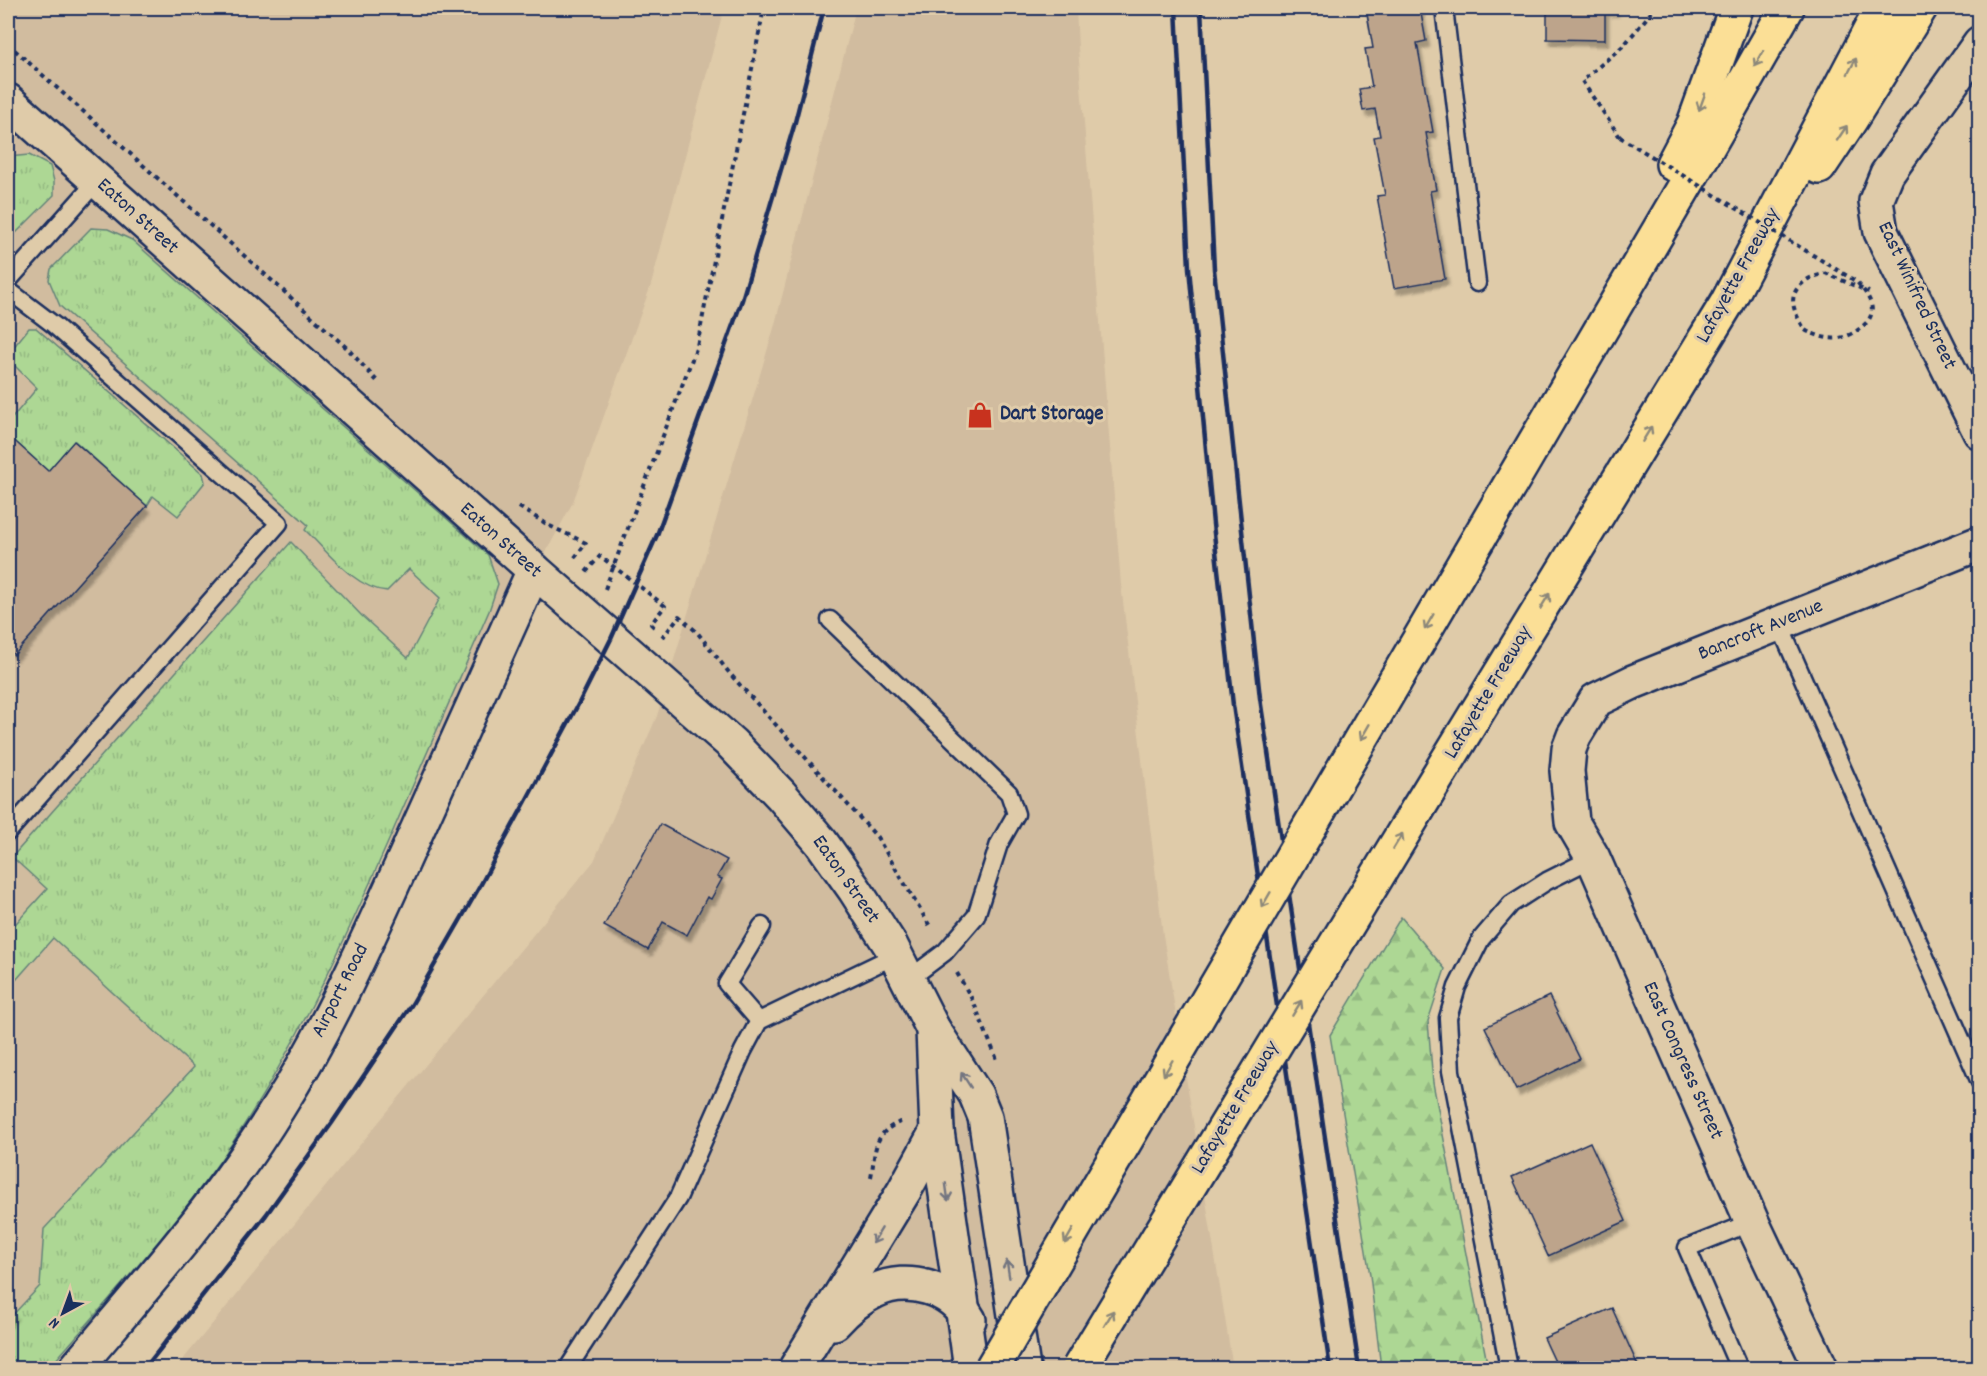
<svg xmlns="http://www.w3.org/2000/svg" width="1987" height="1376" viewBox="0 0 1987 1376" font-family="Dekko,sans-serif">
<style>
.built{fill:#d1bc9f}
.grass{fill:url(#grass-tufts);stroke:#648379;stroke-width:1.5}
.forest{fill:url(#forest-firs);stroke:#648379;stroke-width:1.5}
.building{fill:#bda48b;stroke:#1b2f5e;stroke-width:1.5;filter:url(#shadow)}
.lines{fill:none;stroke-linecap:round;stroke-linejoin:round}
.lane-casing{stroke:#1b2f5e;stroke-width:21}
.street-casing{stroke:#1b2f5e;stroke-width:38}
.secondary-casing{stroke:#1b2f5e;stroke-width:38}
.highway-casing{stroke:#1b2f5e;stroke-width:38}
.path{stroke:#1b2f5e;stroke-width:4;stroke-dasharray:4.5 4.5;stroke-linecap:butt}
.lane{stroke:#dfcba9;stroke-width:16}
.street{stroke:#dfcba9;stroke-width:33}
.secondary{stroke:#dfcba9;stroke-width:33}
.highway{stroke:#fbdf96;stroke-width:33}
.rail{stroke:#1b2f5e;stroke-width:4.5}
.highway-bridge-casing{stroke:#1b2f5e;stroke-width:38;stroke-linecap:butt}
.path-bridge{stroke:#1b2f5e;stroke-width:4;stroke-dasharray:4.5 4.5;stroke-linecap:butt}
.highway-bridge{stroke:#fbdf96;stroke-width:33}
.oneway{stroke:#8b877a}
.oneway2{stroke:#737580}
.labels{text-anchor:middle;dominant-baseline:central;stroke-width:6;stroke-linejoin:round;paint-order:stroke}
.street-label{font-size:21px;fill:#1b2f5e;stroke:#dfcba9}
.poi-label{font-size:21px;font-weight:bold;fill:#1b2f5e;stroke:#dfcba9;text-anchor:start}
</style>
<defs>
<pattern id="grass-tufts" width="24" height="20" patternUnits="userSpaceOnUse" patternTransform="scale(1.5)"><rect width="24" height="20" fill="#add794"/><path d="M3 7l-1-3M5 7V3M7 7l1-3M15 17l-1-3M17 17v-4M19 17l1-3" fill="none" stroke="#94b982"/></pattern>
<pattern id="forest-firs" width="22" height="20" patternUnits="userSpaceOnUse" patternTransform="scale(1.5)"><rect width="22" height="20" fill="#add794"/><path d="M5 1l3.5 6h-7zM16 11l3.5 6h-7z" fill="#94b982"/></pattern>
<filter id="shadow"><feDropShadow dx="3.5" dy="6" stdDeviation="1.5" flood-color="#0004"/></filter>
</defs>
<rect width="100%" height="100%" fill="#dfcba9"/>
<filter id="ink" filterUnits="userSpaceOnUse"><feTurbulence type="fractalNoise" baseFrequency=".0167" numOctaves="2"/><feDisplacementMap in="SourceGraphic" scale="12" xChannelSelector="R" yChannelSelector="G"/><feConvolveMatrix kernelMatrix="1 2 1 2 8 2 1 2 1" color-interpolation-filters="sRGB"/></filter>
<g filter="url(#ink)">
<g class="built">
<polygon points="8,8 724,8 651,285 573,502 290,1029 8,1359"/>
<polygon points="856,8 1076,8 1078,48 1121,585 1163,935 1233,1368 176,1368 594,861 657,716 774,328"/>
</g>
<g class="grass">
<polygon points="29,155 50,166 54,181 54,195 8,241 8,157"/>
<path d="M91 228 108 229 132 240 488 555 498 584 489 611C458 682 427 753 396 824 349 932 300 1040 235 1139 181 1221 113 1294 49 1368H8V1320L40 1286 44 1229 194 1067 53 938 8 989V932L47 889 12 857 291 542 362 616 408 658 440 598 409 569 387 591C355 589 327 551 305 530L308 525 60 306 49 280 51 269Z"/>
<polygon points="29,328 36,328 203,474 205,482 178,516 153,496 147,506 75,441 48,471 8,435 8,423 37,388 8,359 8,354"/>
</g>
<polygon class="forest" points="1401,917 1445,969 1428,1021 1433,1083 1488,1368 1381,1368 1370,1275 1330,1035"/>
<g class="building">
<polygon points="1366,8 1420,8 1426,41 1417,43 1433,132 1426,133 1436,190 1430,191 1445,279 1394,288 1377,196 1385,195 1374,137 1380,136 1375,109 1363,111 1359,89 1372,87 1365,49 1373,48"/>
<polygon points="1547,8 1615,8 1615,10 1605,10 1605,40 1547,39"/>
<polygon points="8,435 48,471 74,441 147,506 14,655 8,648"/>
<polygon points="660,824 727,860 717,877 722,879 711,899 707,897 687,935 663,922 648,950 604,926"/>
<polygon points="1549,996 1580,1059 1516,1090 1485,1027"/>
<polygon points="1590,1142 1626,1221 1548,1256 1512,1177"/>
<polygon points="8,1308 14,1313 8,1320"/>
<polygon points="1612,1308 1639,1368 1558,1368 1544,1338"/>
</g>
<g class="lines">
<g class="lane-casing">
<g id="lane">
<polyline points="1444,8 1477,283"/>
<polyline points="8,281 97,181"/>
<polyline points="8,290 54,325 279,523 8,832"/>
<polyline points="830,620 1009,793 1016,814 999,844 976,916 945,952 909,979"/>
<polyline points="1779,624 1980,1082"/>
<polyline points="759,1021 727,984 762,926"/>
<polyline points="568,1368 678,1198 743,1051 759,1021 896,955"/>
<polyline points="1509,1368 1451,1071 1448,1018 1457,987 1481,939 1511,904 1547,881 1593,858"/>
<polyline points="1739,1368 1687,1248 1752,1222"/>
</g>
</g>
<g class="street-casing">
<g id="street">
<polyline points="1980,43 1887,174 1876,201 1881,232 1980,432"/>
<polyline points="8,101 534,570"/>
<polyline points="1821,1368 1752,1222 1593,858 1572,822 1567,771 1569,749 1574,736 1596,700 1633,682 1980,543"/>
</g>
</g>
<g class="secondary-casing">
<g id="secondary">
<polyline points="933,1029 937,1131 971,1368"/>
<path d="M834 1323C846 1310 859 1298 875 1291 907 1275 952 1288 969 1320"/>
<path d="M76 1368C147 1284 220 1202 278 1108 329 1028 367 941 406 855 448 760 491 665 534 570L732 744 781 795 821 842 855 890 891 946 933 1029 976 1095 985 1117 1023 1368"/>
<polyline points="796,1368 904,1191 937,1131"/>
</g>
</g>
<g class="highway-casing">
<g id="highway">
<polyline points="1673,164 1694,124 1736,8"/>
<polyline points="1819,167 1851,119 1920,8"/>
<polyline points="1395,681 1702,157 1787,8"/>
<polyline points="1416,812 1727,303 1882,8"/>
</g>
</g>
<g class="path">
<polyline points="8,44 347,348 377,381"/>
<polyline points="1620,137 1582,81 1624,45 1655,8"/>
<polyline points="1825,273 1869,292"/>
<polyline points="519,507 550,526 586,543 573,560"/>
<polyline points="586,572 600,556 665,606 651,624 654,627"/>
<polyline points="605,589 697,346 764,8"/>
<polyline points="662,634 664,636 679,616 697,632 731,675 877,837 931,928"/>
<polyline points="957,973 973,1001 998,1062"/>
<path d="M871 1177C876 1151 872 1132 903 1121"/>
<polyline points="1144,1363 1145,1368"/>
</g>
<use href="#lane" class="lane"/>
<use href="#street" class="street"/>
<use href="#secondary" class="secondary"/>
<use href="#highway" class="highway"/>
<g class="rail">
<polyline points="1176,8 1189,268 1213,524 1233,705 1330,1368"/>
<polyline points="1201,8 1214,269 1260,698 1359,1368"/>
<polyline points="145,1368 266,1215 332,1123 412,1004 480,886 580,701 611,639 657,535 742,300 794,126 824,8"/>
</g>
<g class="highway-bridge-casing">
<g id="highway-bridge">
<polyline points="992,1368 1395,681"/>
<polyline points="1079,1368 1416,812"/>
</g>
</g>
<path class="path-bridge" d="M1620 137 1857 282C1866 293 1879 308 1867 322 1852 338 1834 343 1814 334 1811 333 1808 332 1805 330 1805 330 1801 323 1801 323 1792 308 1788 294 1804 282 1809 277 1818 276 1825 273"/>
<use href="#highway-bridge" class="highway-bridge"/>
</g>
<defs><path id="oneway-shaft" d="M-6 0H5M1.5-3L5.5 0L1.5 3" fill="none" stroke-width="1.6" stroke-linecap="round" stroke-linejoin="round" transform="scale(1.5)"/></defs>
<g class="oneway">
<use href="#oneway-shaft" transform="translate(1759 59) rotate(120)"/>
<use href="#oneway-shaft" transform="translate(1852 66) rotate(-62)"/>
<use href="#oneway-shaft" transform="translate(1702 102) rotate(110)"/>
<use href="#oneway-shaft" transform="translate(1842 133) rotate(-56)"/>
<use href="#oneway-shaft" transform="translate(1647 434) rotate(-59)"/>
<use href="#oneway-shaft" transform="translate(1545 601) rotate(-59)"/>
<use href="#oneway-shaft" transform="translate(1429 622) rotate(120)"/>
<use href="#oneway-shaft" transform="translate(1365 732) rotate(120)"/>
<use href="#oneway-shaft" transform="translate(1398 841) rotate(-59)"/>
<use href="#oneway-shaft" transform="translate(1266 900) rotate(120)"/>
<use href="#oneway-shaft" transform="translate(1297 1008) rotate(-59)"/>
<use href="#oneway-shaft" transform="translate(1168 1068) rotate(120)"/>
<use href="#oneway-shaft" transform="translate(1069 1236) rotate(120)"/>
<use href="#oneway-shaft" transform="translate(1109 1318) rotate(-59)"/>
</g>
<g class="oneway2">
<use href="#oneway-shaft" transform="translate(966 1080) rotate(-123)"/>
<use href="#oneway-shaft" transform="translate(947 1192) rotate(82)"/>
<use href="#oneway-shaft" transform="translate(877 1236) rotate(121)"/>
<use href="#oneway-shaft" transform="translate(1008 1269) rotate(-99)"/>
</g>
</g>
<defs>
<g id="shop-bare" transform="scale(2.07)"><path d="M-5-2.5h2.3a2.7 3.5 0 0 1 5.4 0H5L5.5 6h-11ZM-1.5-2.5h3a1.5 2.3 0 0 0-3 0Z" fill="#c8321e" stroke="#dfcba9" stroke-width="2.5" paint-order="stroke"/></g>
</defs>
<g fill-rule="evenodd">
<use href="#shop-bare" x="980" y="415"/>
</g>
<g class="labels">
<g class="street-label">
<text transform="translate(137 217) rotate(42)">Eaton Street</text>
<text transform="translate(1739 276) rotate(-61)">Lafayette Freeway</text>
<text transform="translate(1916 296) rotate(65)">East Winifred Street</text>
<text transform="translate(500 541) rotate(42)">Eaton Street</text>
<text transform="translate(1761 631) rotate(-22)">Bancroft Avenue</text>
<text transform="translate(1489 693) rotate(-59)">Lafayette Freeway</text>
<text transform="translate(845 880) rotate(55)">Eaton Street</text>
<text transform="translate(341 991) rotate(-63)">Airport Road</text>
<text transform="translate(1682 1061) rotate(66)">East Congress Street</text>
<text transform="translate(1236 1108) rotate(-59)">Lafayette Freeway</text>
</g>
<g class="poi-label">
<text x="1000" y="415">Dart Storage</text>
</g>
</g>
<rect width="1987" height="1376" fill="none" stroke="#dfcba9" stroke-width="30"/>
<rect x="15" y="15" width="1957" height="1346" fill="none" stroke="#1b2f5e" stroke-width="2" filter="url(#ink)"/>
<g transform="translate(63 1313) rotate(221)" stroke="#dfcba9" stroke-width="4.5" paint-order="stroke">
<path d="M0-4.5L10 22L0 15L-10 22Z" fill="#1b2f5e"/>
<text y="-9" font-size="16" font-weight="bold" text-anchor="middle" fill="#1b2f5e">N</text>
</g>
</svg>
